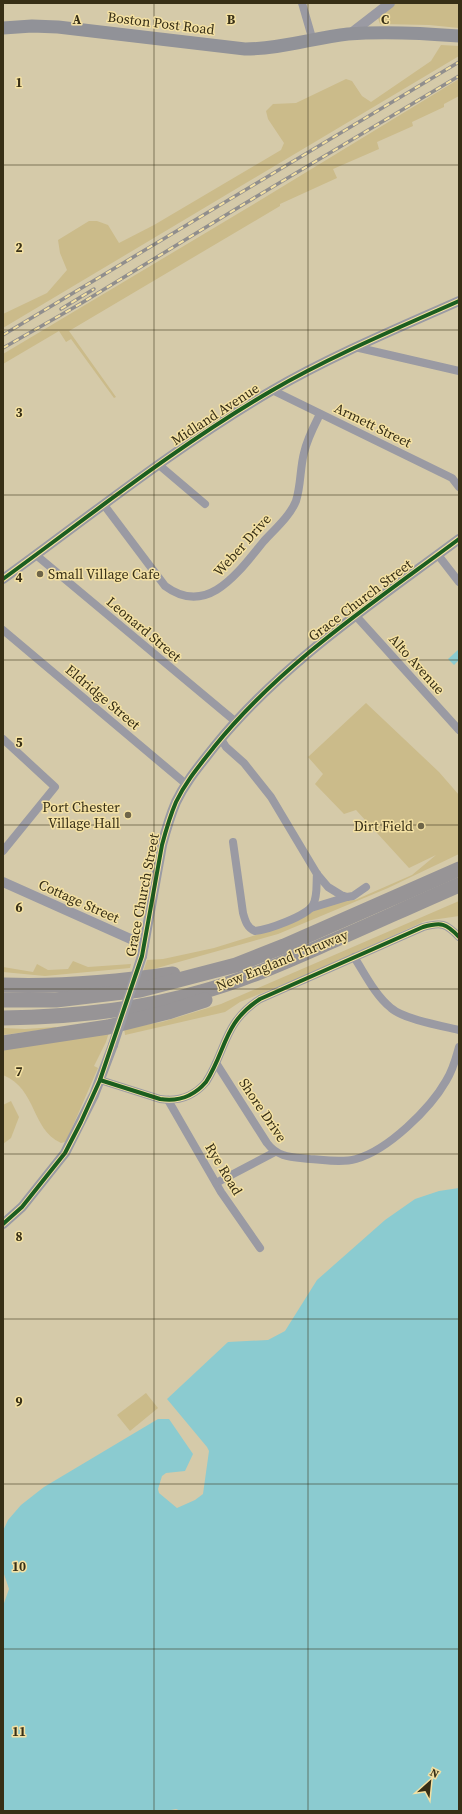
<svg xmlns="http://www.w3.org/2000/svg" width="462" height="1814" viewBox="0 0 462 1814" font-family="'Source Serif 4',serif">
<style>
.green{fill:#cbbb8a}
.water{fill:#8bcbd0}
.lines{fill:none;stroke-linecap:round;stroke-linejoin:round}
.minor{stroke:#9a9aa3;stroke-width:8}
.tertiary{stroke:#9a9aa3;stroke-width:10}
.primary{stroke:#919298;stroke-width:13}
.motorway{stroke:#979496;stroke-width:15}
.rail-casing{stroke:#908e8d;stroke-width:3.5}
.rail{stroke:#f4e1a3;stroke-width:2;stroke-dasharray:6;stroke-linecap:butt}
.tertiary-bridge{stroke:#9a9aa3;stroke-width:10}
.cycleway-casing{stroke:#f4e1a3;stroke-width:6}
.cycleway{stroke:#1b5e20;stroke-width:4}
.grid{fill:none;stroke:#372f16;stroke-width:1;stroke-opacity:0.55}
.poi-dot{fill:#6e6549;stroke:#f4e1a3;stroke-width:1.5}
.labels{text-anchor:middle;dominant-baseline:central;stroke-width:3;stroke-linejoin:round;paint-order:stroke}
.street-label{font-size:14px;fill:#372f16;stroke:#f4e1a3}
.poi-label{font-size:14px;fill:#372f16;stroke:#f4e1a3;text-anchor:end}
.grid-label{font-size:13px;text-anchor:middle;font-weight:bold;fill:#372f16;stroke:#f4e1a3;stroke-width:3;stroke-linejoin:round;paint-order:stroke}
</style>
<rect width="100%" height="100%" fill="#d5caa9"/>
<g class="green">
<polygon points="396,3 459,3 459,28 429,25 380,24 378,18"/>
<polygon points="441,45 459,46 459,56 3,328 3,314 47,293 67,270 60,253 58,240 89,221 97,221 108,225 119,243 154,225 281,150 284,143 268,119 266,111 273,104 296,103 346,79 352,81 362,96 371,102 431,61"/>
<polygon points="459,79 459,96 444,104 444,107 412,122 413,126 377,142 379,149 333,169 337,178 280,204 280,206 69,331 116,397 114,398 71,339 66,342 59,331 3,364 3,354 254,204"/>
<polygon points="366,703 439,772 459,795 459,854 388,888 278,934 143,972 147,960 163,959 214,948 256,935 328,905 341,901 355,900 412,875 436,855 409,868 356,810 344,814 315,784 323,774 308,757"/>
<polygon points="459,901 459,916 425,921 312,973 240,1002 225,1012 125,1035 124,1028 162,1022 221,1004"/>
<polygon points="73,961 88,967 131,964 130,968 45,976 3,972 3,967 33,972 37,964 48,970 68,969"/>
<polygon points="56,1027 56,1028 3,1035 3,1028 25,1029"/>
<path d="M109 1032 106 1042 94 1066 98 1068 68 1137 65 1142 61 1143C30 1128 38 1090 3 1075V1049Z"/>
<polygon points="11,1101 19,1117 11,1138 3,1144 3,1105"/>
<polygon points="146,1393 158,1408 130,1431 117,1415"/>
</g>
<g class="water">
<polygon points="459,649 459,660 454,665 448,659"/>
<polygon points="459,1188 459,1811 181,1811 176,1809 166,1811 3,1811 3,1606 9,1589 3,1571 3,1531 8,1520 21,1505 44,1487 158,1419 169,1419 193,1454 185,1471 166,1473 162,1476 158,1489 159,1493 177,1508 195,1500 203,1494 209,1451 207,1447 167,1399 228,1342 268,1340 285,1331 317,1280 385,1220 415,1199 439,1191"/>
</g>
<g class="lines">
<g class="minor">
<polyline points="302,3 313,41"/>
<polyline points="355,347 459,371"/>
<polyline points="272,390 452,478 459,487"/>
<polyline points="159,465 205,504"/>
<path d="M104 505 165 586C208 618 239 571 264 541 275 529 290 516 296 501 301 485 300 468 304 453 307 439 314 426 320 414"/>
<polyline points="36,555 236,722"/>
<polyline points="438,555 459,582"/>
<polyline points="356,616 459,730"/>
<polyline points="3,630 186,784"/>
<polyline points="3,739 55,787 3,851"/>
<polyline points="221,739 226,747 244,763 271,797 317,874 328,887 341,895 347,897 353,896 366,887"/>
<path d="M233 842 243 913C245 920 247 928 255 931 267 930 307 916 313 905 318 896 316 883 317 874"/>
<polyline points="311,908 347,897"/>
<path d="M354 957C365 974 375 995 391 1008 403 1019 442 1026 459 1030"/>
<path d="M216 1063 267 1143C278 1158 293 1157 310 1159 325 1160 342 1163 356 1159 388 1150 430 1109 446 1081 453 1070 456 1058 459 1047"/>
<path d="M100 1080 160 1099C179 1102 194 1096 206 1082 227 1049 223 1023 260 999L423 927C441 922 446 923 459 937"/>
<polyline points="168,1100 221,1192 260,1248"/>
<polyline points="216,1183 275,1152"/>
</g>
<g class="tertiary">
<polyline points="350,34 390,3"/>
<path d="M3 579C91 515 177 446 271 391 331 356 396 329 459 301"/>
<polyline points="3,882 144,945"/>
<path d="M142 956 162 845C166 830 170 816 176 802 186 781 200 765 214 747 282 663 373 603 459 539"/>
<polyline points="3,1224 22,1207 65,1153 94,1095 113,1045"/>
</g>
<path class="primary" d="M3 28 32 26 58 27 245 49C280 49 313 38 348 34 385 31 422 33 459 36"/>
<g class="motorway">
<path d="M3 985C59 987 118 982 173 974"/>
<polyline points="3,1000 56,1000 140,990 236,965 284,946 459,869"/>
<path d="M3 1018C70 1017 137 1011 201 992 245 980 287 961 328 943 372 924 415 904 459 885"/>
<polyline points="3,1043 108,1027 168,1012 205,1000"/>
</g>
<g class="rail-casing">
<g id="rail">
<polyline points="61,309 94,289"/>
<polyline points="3,335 459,62"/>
<polyline points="3,348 80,304 244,204 459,76"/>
</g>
</g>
<use href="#rail" class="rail"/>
<polyline class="tertiary-bridge" points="113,1045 142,956"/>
<g class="cycleway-casing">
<g id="cycleway">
<path d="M3 579C91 515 177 446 271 391 331 356 396 329 459 301"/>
<path d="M100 1080 160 1099C179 1102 194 1096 206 1082 227 1049 223 1023 260 999L423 927C441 922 446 923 459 937"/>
<path d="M3 1224 22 1207 65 1153 81 1122 100 1080 142 956 162 845C166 830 170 816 176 802 186 781 200 765 214 747 282 663 373 603 459 539"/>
</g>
</g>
<use href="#cycleway" class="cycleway"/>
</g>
<path class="grid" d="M154 3V1811M308 3V1811M3 165H459M3 330H459M3 495H459M3 660H459M3 825H459M3 989H459M3 1154H459M3 1319H459M3 1484H459M3 1649H459"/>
<g class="poi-dot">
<circle cx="40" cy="574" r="4"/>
<circle cx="128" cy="815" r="4"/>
<circle cx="421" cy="826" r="4"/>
</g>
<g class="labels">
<g class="street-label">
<text transform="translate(161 23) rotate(7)">Boston Post Road</text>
<text transform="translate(215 414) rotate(-33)">Midland Avenue</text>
<text transform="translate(373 425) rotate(26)">Armett Street</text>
<text transform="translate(242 545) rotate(-48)">Weber Drive</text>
<text transform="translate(360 600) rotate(-37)">Grace Church Street</text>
<text transform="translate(144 629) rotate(40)">Leonard Street</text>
<text transform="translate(417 664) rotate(48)">Alto Avenue</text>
<text transform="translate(103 697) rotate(40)">Eldridge Street</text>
<text transform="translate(142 895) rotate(-79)">Grace Church Street</text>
<text transform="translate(79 901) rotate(24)">Cottage Street</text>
<text transform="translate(282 960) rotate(-22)">New England Thruway</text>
<text transform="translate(263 1110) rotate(56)">Shore Drive</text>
<text transform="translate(224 1169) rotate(59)">Rye Road</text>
</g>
<g class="poi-label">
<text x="48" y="574" text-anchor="start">Small Village Cafe</text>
<text x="120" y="807">Port Chester<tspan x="120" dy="16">Village Hall</tspan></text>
<text x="413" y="826">Dirt Field</text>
</g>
</g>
<g class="grid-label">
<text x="77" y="24">A</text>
<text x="231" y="24">B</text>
<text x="385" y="24">C</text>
<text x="19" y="87">1</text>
<text x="19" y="252">2</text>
<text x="19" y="417">3</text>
<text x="19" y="582">4</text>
<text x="19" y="747">5</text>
<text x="19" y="912">6</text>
<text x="19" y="1076">7</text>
<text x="19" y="1241">8</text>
<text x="19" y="1406">9</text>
<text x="19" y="1571">10</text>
<text x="19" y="1736">11</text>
</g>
<rect width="462" height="1814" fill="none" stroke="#372f16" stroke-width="8"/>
<g transform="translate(430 1782) rotate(27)" stroke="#f4e1a3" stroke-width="3" paint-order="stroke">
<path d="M0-3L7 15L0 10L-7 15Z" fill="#372f16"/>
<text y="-6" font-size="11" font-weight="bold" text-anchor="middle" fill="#372f16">N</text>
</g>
</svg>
